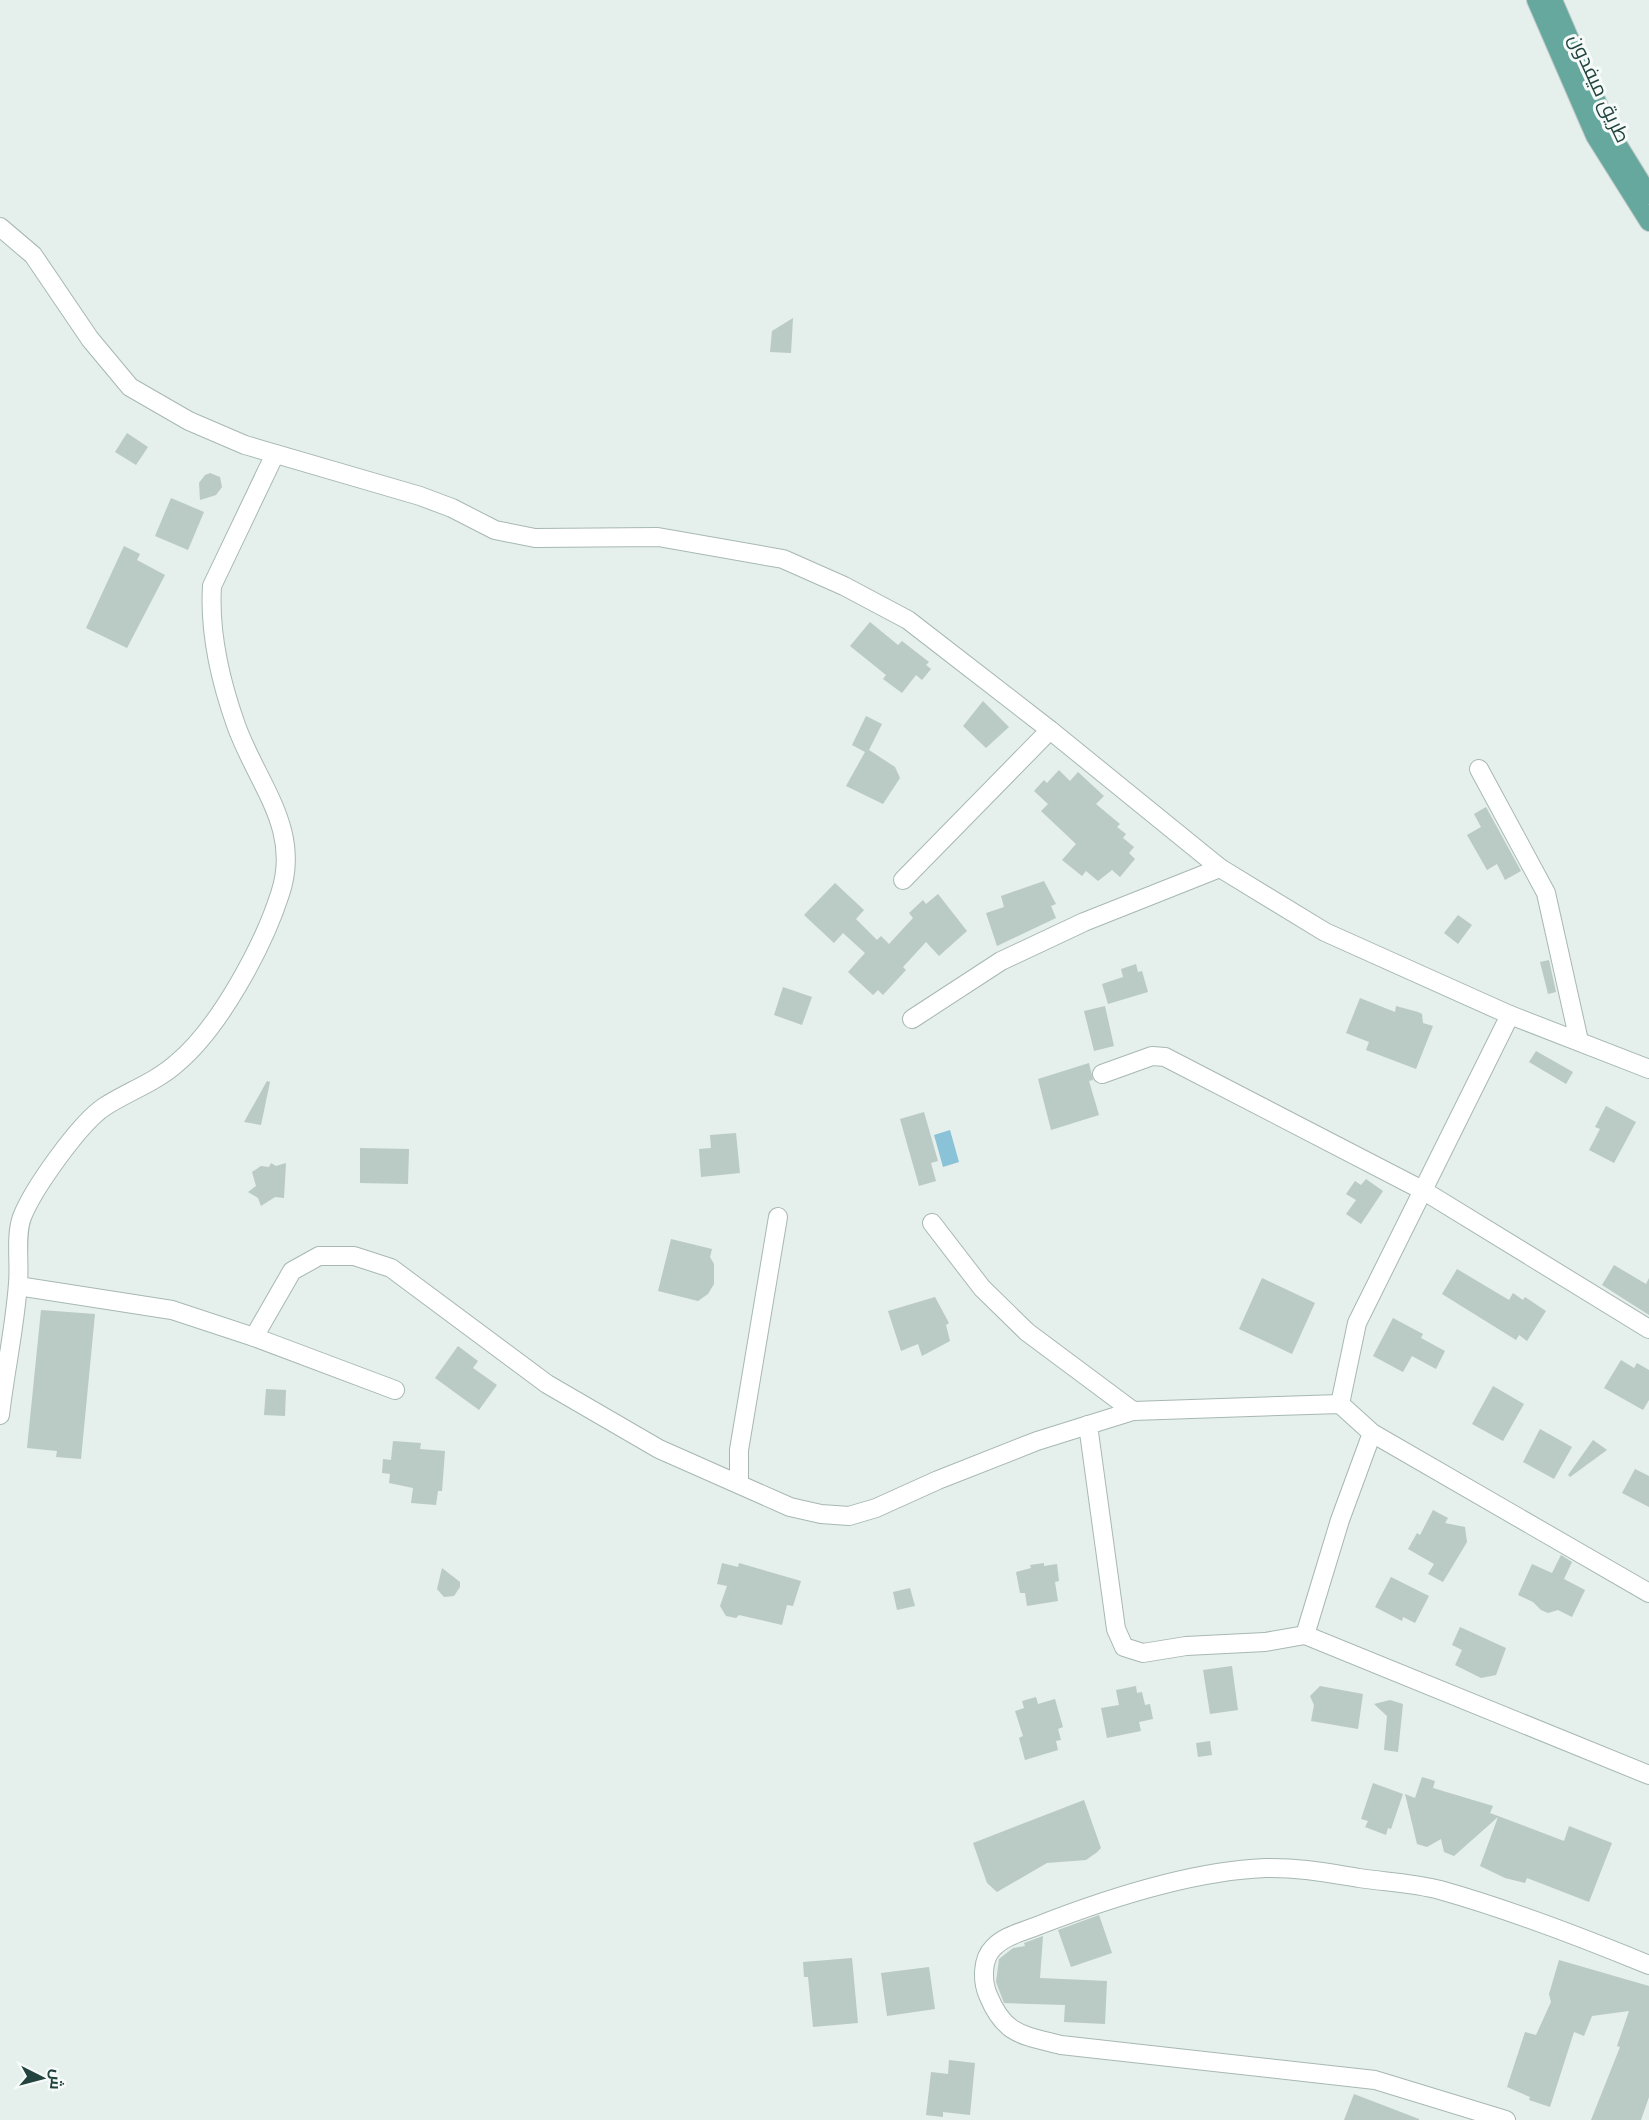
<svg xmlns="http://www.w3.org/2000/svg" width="1649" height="2120" viewBox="0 0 1649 2120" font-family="'Open Sans',Cairo,sans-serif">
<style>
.water{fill:#8ac2d7}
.building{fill:#bacac5}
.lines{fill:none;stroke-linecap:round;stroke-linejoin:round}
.minor-casing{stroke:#a7b8b4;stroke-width:20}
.primary-casing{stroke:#c1cac9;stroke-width:20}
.minor{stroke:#fff;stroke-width:18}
.primary{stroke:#66a89e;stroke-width:18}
.labels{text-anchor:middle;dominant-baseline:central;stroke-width:6;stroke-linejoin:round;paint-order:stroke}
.street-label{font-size:20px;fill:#22433e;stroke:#f6fbf9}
</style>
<rect width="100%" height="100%" fill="#e5efec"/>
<polygon class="water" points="950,1130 959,1162 943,1167 934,1135"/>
<g class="building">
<polygon points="793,318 791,353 770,352 772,331"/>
<polygon points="127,433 148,447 136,465 115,452"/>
<polygon points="210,473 220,477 222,487 216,495 200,500 199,483 205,475"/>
<polygon points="171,498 204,512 188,550 155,536"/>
<polygon points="124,546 140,554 137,560 165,575 127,648 86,628"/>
<polygon points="870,622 898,645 902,641 929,662 926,665 931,669 922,680 916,675 902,693 883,679 886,675 850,646"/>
<polygon points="983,701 1009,727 986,748 963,726"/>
<polygon points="866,716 882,724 869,750 895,767 900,778 883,804 846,786 865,752 852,745"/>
<polygon points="1059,770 1070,781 1078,772 1104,796 1096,804 1120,824 1117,827 1126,834 1123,838 1134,847 1129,853 1135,859 1120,877 1112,870 1098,881 1086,871 1082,876 1062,860 1076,844 1041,811 1048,804 1034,791 1044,780 1047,783"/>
<polygon points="1486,807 1521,871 1505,880 1497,864 1487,870 1467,835 1481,827 1474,814"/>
<polygon points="1044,881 1056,904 1051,906 1056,918 997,946 986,913 1004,907 1001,896"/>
<polygon points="835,883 864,910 856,919 877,940 881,936 889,944 913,918 909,913 923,900 926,904 938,894 967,931 939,956 926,942 903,967 906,970 883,995 878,990 873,995 848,972 865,953 843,933 834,943 804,915"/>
<polygon points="1458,915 1472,925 1458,944 1444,933"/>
<polygon points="1549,960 1556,992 1548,994 1540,962"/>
<polygon points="1136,964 1138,972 1142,971 1148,992 1108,1004 1102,984 1123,977 1121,969"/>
<polygon points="783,987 812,997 802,1025 774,1015"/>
<polygon points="1360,998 1395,1012 1396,1006 1418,1012 1422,1014 1423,1023 1433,1026 1416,1069 1366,1050 1369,1042 1346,1033"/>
<polygon points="1105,1006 1114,1046 1094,1051 1084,1011"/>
<polygon points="1536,1051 1573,1072 1566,1084 1529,1062"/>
<polygon points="1089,1063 1093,1080 1089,1081 1099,1115 1051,1130 1038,1079"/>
<polygon points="267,1081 270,1082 261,1125 244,1122"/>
<polygon points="1606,1106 1636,1122 1614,1163 1589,1150 1600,1129 1595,1127"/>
<polygon points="924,1112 938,1161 931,1163 936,1181 919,1186 900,1119"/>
<polygon points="736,1133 740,1173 701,1177 699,1149 711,1148 710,1135"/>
<polygon points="360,1148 409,1149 408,1184 360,1183"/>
<polygon points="271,1163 276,1166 286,1163 284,1198 275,1197 261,1206 258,1198 248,1192 256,1186 252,1172 261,1166 269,1167"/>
<polygon points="1366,1179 1383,1191 1361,1224 1346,1214 1356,1200 1346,1194 1355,1181 1361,1185"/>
<polygon points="671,1239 712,1249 710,1257 714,1264 714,1284 708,1294 698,1301 658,1291"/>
<polygon points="1614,1265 1646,1284 1649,1278 1649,1315 1602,1285"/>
<polygon points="1457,1269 1509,1300 1513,1293 1523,1300 1525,1297 1546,1311 1527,1341 1519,1335 1516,1340 1442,1294"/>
<polygon points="1262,1278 1315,1303 1292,1354 1239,1329"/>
<polygon points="935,1297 949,1323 946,1325 950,1341 922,1356 918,1344 901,1351 888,1311"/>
<polygon points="41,1310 95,1314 81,1459 56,1457 57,1451 27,1448"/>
<polygon points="1393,1318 1423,1334 1421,1338 1445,1351 1436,1369 1412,1356 1403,1372 1373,1356"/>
<polygon points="458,1346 478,1361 473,1368 497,1385 479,1410 435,1378"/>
<polygon points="1621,1360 1634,1368 1637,1363 1649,1370 1649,1400 1643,1410 1604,1388"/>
<polygon points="1493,1386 1524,1404 1503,1441 1472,1424"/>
<polygon points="266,1389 286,1390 285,1416 264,1415"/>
<polygon points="1540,1429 1572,1447 1554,1479 1523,1462"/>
<polygon points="1593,1440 1607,1450 1570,1477 1568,1475"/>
<polygon points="393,1441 421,1443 420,1449 445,1451 442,1491 438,1491 436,1505 411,1503 413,1488 389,1483 390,1474 382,1473 383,1459 391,1460"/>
<polygon points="1635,1469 1649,1476 1649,1507 1622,1493"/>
<polygon points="1433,1510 1448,1518 1445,1523 1465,1527 1467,1542 1443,1582 1428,1574 1434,1564 1408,1549 1417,1533 1420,1535"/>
<polygon points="1561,1555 1572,1562 1564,1579 1585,1590 1572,1617 1558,1610 1548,1613 1541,1610 1533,1602 1518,1595 1532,1564 1552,1573"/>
<polygon points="722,1563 738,1567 739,1563 801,1581 793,1606 787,1605 782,1625 739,1615 736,1618 726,1616 720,1606 727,1586 717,1584"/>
<polygon points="1044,1563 1044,1566 1057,1564 1059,1581 1055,1582 1058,1601 1027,1606 1025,1593 1020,1593 1016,1572 1031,1568 1030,1565"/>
<polygon points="442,1568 460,1582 460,1587 454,1596 444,1597 437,1589"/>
<polygon points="1391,1577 1429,1596 1415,1623 1403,1617 1402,1621 1375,1607"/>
<polygon points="910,1588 915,1606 897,1610 893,1592"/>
<polygon points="1460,1627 1506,1648 1496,1675 1481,1678 1455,1665 1462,1650 1452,1645"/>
<polygon points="1232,1666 1238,1710 1210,1714 1203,1670"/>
<polygon points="1136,1686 1137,1693 1142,1692 1145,1705 1150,1704 1153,1719 1139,1722 1141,1731 1107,1738 1101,1708 1119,1705 1116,1690"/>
<polygon points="1320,1686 1363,1694 1358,1729 1311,1721 1314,1705 1310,1696"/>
<polygon points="1036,1697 1038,1704 1055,1699 1063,1727 1058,1729 1061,1740 1056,1741 1058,1750 1025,1760 1019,1738 1023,1736 1015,1711 1024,1708 1022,1701"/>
<polygon points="1390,1700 1403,1704 1398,1752 1384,1750 1387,1716 1374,1704"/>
<polygon points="1210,1741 1212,1755 1198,1757 1196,1743"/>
<polygon points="1422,1777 1435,1781 1433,1788 1493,1806 1490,1813 1564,1841 1569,1826 1612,1843 1589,1902 1527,1878 1525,1883 1505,1878 1480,1866 1498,1817 1454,1856 1444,1852 1441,1839 1427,1847 1417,1844 1405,1794 1415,1798"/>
<polygon points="1373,1783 1403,1794 1391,1829 1388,1828 1386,1835 1365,1827 1368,1821 1361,1819"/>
<polygon points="1084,1800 1101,1848 1096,1853 1086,1860 1047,1863 997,1892 987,1883 973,1843"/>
<polygon points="1099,1915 1112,1953 1071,1967 1058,1930"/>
<polygon points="1043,1936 1040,1978 1107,1981 1105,2024 1064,2022 1065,2005 1004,2003 996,1982 999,1959 1013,1948 1025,1946 1024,1943"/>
<polygon points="852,1958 858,2023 813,2027 808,1977 804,1977 803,1962"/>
<polygon points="1559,1960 1649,1986 1649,2097 1641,2120 1591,2120 1620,2047 1617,2046 1629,2011 1592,2016 1584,2036 1574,2032 1550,2107 1529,2100 1530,2097 1507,2087 1525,2032 1536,2035 1551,2002 1549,1994"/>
<polygon points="929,1967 935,2009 887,2016 881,1973"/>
<polygon points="949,2060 975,2063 970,2115 943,2112 943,2117 926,2115 931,2072 948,2074"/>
<polygon points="1354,2094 1419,2119 1419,2120 1344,2120"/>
</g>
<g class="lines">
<g class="minor-casing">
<g id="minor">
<polyline points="0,227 33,255 90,339 130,387 189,421 245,445 420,496 452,508 495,530 535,538 658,537 783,559 844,586 908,620 1050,730 1220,868"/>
<polyline points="1479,769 1546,893 1579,1041"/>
<polyline points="903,880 1050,730"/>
<polyline points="912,1019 1001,961 1084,922 1220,868 1325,932 1510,1015 1649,1069"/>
<polyline points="1102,1074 1152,1056 1165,1057 1424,1191 1649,1329"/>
<polyline points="932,1223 982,1288 1027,1332 1133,1411 1340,1404 1372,1433 1649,1593"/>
<polyline points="18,1286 172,1310 254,1337 292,1271 319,1256 354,1256 391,1268 547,1384 659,1449 790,1507 821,1514 849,1516 876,1508 938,1480 1037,1441 1133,1411"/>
<polyline points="254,1337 395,1390"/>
<polyline points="1340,1404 1357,1323 1510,1015"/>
<path d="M0 1415C5 1371 15 1327 18 1283 20 1263 15 1236 22 1217 33 1189 79 1124 104 1107 127 1092 156 1082 177 1063 219 1028 263 947 280 894 302 829 257 784 236 725 220 680 209 634 212 586L275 454"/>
<polyline points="1088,1425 1116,1629 1124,1647 1143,1653 1186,1646 1265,1642 1305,1635"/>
<polyline points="1372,1433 1340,1520 1305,1635 1649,1775"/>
<polyline points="739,1483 739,1450 778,1217"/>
<path d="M1506 2120 1375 2080 1061 2045C1022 2035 1004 2035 988 1995 982 1981 982 1959 993 1948 1004 1936 1022 1932 1037 1926 1106 1899 1190 1871 1265 1868 1297 1867 1328 1873 1359 1878 1386 1882 1414 1883 1440 1890 1511 1910 1581 1937 1649 1965"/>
</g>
</g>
<g class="primary-casing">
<g id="primary">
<polyline points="1536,0 1595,136 1649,222"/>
<polyline points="1553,0 1610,132 1649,195"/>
</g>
</g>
<use href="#minor" class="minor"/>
<use href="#primary" class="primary"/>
</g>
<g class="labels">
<g class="street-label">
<text transform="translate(1600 88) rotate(65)">طريق ميفدون</text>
</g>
</g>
<g transform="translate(42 2078) rotate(96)" stroke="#f6fbf9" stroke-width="4.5" paint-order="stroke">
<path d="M0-4.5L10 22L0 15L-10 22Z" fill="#22433e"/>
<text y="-9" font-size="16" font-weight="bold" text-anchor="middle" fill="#22433e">ش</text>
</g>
</svg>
